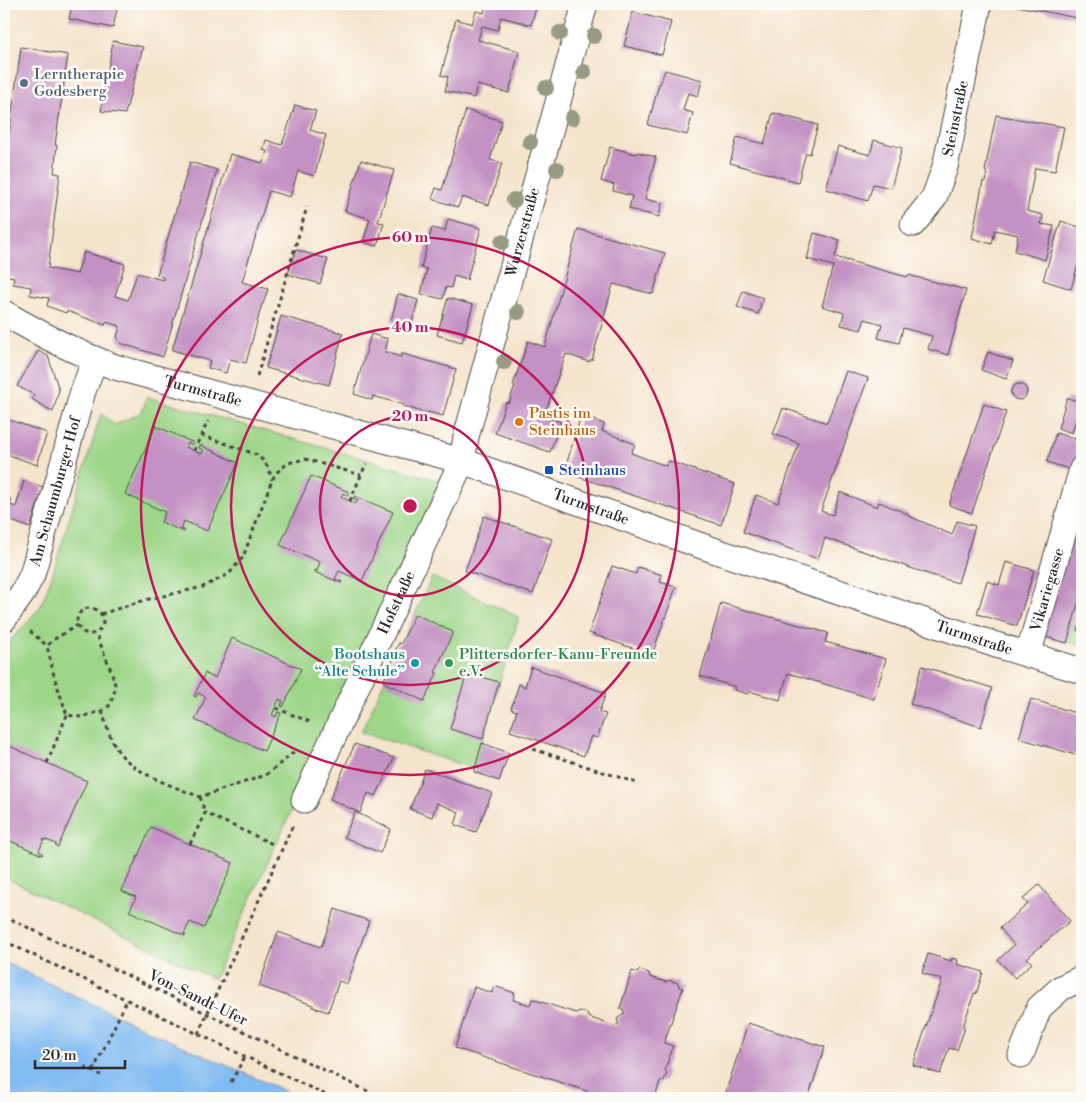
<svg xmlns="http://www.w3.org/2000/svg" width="1086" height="1102" viewBox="0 0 1086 1102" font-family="'Libre Bodoni',serif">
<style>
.green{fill:#9dd689;stroke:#64805a}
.water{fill:#82bbf2;stroke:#56738e}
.building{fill:#c391c3}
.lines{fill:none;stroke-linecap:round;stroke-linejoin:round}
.minor-casing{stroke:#494743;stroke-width:27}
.path{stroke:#494743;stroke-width:3;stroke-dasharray:4 4;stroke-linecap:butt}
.minor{stroke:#fff;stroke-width:25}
.tree{fill:#999a83}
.ring{fill:none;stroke:#c2185b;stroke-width:2.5}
.service-dot{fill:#5c6f8a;stroke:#fdfcf7;stroke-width:2}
.food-dot{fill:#e8710a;stroke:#fdfcf7;stroke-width:2}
.transit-dot{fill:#1a4fb4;stroke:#fdfcf7;stroke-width:2}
.culture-dot{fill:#0f9aa8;stroke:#fdfcf7;stroke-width:2}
.leisure-dot{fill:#2e9e5b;stroke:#fdfcf7;stroke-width:2}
.labels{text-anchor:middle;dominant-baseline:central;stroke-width:5;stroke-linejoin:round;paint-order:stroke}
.service-label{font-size:15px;fill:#4e5e75;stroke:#fdfcf7;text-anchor:start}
.street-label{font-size:15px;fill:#2b2b2b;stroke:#fdfcf7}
.food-label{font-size:15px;fill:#c56008;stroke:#fdfcf7;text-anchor:start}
.transit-label{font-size:15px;fill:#164399;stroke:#fdfcf7;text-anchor:start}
.culture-label{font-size:15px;fill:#0d838f;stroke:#fdfcf7;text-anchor:end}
.leisure-label{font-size:15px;fill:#27864d;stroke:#fdfcf7;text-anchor:start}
.centre{fill:#c2185b;stroke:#fdfcf7;stroke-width:2.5}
.ring-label{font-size:15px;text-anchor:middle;font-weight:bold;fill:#c2185b;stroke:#fdfcf7;stroke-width:5;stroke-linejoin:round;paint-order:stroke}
</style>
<rect width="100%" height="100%" fill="#fdfcf7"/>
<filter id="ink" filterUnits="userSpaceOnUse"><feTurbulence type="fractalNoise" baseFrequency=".02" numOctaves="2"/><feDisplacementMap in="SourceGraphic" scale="10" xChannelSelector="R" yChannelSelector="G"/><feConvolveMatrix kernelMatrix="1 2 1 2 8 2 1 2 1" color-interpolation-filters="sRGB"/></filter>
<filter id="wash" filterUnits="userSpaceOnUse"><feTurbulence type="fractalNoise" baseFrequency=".0096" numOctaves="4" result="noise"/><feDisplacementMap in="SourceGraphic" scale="20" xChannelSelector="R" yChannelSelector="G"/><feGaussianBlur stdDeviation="1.12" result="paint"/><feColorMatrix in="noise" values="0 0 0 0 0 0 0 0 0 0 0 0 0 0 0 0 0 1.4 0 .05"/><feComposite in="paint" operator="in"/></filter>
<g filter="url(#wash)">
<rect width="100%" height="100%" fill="#f5e4cc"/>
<g class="green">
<polygon points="147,397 441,481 329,730 214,979 4,877 4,647 24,626 40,607 51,579 101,414 115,425 142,412"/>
<polygon points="1082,501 1082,646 1043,636"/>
<polygon points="432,577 519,617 474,769 361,732"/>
</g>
<polygon class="water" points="4,962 160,1036 301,1098 4,1098"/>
<g id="blocks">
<g class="building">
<polygon points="72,4 118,4 113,28 69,19"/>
<polygon points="486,4 537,4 531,25 501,17 498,30 482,26 478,40 519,51 509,93 477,85 474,98 445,91 448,77 441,75 456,19 472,24 476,11 484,13"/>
<polygon points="637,4 660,4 659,10"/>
<polygon points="1012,4 1082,4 1082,19 1012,5"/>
<polygon points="633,12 671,22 662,55 624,46"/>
<polygon points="113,41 143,47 125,114 101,111"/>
<polygon points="21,47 68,55 55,145 57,145 54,173 60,174 48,268 77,274 84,252 125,264 115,296 128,300 137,273 163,280 163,277 157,275 190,162 217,170 163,357 120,343 117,337 120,326 106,322 105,325 67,311 66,313 47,306 49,298 30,295 31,287 13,284 14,277 4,275 4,172"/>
<polygon points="665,70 702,80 698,96 688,93 683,110 693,113 687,135 648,125 659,84 660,84"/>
<polygon points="295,105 316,111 310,130 326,135 314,176 298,171 290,197 269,191 242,282 268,289 263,304 262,304 246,363 230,359 226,373 208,368 210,361 172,350 230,154 263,163 267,151 263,150 266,140 282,145"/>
<polygon points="466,110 502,121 490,160 502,163 489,205 462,197 458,207 432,199 436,188 442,190"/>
<polygon points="773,113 818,125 810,154 806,153 798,182 730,163 737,137 764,144"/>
<polygon points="996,115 1064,127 1055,171 1035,168 1027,211 1043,215 1041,224 1054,226 1045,260 1015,251 1018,235 995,230 992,244 972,238 983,181 985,182 987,172 985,171"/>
<polygon points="874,140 902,148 891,188 873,184 868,201 826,189 838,146 870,155"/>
<polygon points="610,147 636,154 637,152 656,157 645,199 662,203 659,217 629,209 632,196 613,191 614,185 601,181"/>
<polygon points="361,160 394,170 378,222 384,223 377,246 363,242 370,219 345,211"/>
<polygon points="448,219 481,228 467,280 454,276 451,288 446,287 443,299 421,294 427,269 421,268 432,228 445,231"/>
<polygon points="1061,221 1082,228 1082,250 1071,289 1043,280"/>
<polygon points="578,229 665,253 653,294 613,284 592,360 589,360 589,362 566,354 544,416 561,422 550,452 495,433 506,402 509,403 513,391 515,386 513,385 528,341 545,347"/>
<polygon points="814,233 840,240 835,257 907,277 908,275 966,290 948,355 928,349 932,336 903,328 899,343 878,338 882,324 865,319 861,330 841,325 844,313 822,306 833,266 807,259"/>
<polygon points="296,250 328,259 320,284 288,274"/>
<polygon points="743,291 763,298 758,314 737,307"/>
<polygon points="398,294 418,300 411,327 391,321"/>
<polygon points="448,298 473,305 462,342 437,335"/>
<polygon points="281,316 343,333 329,385 266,368"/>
<polygon points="371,334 388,339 385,352 401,357 402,353 403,354 456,369 443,416 428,412 427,413 422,412 403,406 404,405 373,396 372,400 354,394"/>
<polygon points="38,351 48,356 59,390 53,412 32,399 34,395 17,386"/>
<polygon points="988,352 1013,361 1006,379 981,370"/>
<polygon points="846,371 868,378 821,511 833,515 840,492 877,507 879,502 908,514 907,515 952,535 957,521 975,526 958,583 928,574 825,538 818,559 743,532 756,495 778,503 799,443 773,434 783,408 827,423"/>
<circle cx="1019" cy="392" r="8"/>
<polygon points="1067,398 1081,402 1072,433 1058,428"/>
<polygon points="984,404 1006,412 972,513 949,505"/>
<polygon points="581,415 604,424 602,431 635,444 631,453 666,466 669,461 735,484 721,525 564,472"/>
<polygon points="7,419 47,433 37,465 4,453 4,443 6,435 4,434 4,431"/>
<polygon points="156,426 194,443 193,445 188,443 186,447 201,454 204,450 199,448 200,445 238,463 207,531 184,521 181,529 184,530 184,532 161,522 165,512 125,494"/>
<polygon points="1056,433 1082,441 1082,446 1075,471 1047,462"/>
<polygon points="311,476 349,492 348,496 343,493 341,497 356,504 358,500 353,498 355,496 393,512 362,581 339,571 335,579 342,582 341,583 315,572 315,570 317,571 320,562 280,545"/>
<polygon points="24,481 43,487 30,528 4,518 4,497 12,500 10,505 16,507"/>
<polygon points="1082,503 1082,590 1067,643 1042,636"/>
<polygon points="484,516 552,539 533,594 465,571"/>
<polygon points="1006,562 1034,570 1017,626 977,614 987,581 999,585"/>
<polygon points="612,566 636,574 638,567 662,575 660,582 676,587 652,655 589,633"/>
<polygon points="721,603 828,633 825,642 886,659 874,699 788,673 780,700 749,691 748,694 734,690 735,687 700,676"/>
<polygon points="415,614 453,632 435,672 437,673 424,701 383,682 396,654 394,653 399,643 401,644"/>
<polygon points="232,638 301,669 283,707 281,706 283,701 279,699 272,715 276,717 278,712 281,713 264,751 195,720 206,697 198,693 196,697 194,696 205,673 207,674 206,674 215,678"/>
<polygon points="922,666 992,688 981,727 910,704"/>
<polygon points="531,667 606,693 599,712 606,714 597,738 591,736 584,756 510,731 517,711 511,709 519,684 525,687"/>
<polygon points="467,673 499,682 483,739 450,729"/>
<polygon points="1031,699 1082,715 1082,757 1019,738"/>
<polygon points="482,743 509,753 499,781 474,772"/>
<polygon points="5,744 87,781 58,847 56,846 56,844 44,839 39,851 43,854 42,855 4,838 4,748"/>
<polygon points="355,744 394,758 376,796 368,793 360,813 330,799"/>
<polygon points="425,769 492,793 476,832 455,825 459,812 437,803 432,817 410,809"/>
<polygon points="355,812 391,829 380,853 344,837"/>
<polygon points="151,827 233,863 204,928 190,922 184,934 185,934 185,936 129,911 130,910 136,897 122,891"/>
<polygon points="1039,885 1070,921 1027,958 1032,963 1015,978 998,960 1014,945 1000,928 1028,904 1023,899"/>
<polygon points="335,909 369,921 347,984 339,981 328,1012 313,1007 313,1005 259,986 278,932 321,947"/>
<polygon points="928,954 951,961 952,958 958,960 957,964 983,972 976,994 974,993 963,1027 965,1028 957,1050 949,1048 940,1074 913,1065 942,980 922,973"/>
<polygon points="640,970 649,973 650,977 666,982 669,980 678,983 679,987 683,988 664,1043 673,1046 665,1070 667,1073 664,1081 660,1081 655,1098 608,1098 455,1048 474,987 492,993 494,986 515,993 513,1000 530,1005 532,999 576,1013 579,1011 587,1013 588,1017 614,1026 619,1024 617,1019 625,1013 620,1008 632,971 637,973"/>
<polygon points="748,1023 825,1047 808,1098 724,1098"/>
</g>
</g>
</g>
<g filter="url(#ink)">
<use href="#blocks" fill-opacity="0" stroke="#494743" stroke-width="1"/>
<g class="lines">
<g class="minor-casing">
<g id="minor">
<path id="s1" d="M913 224 934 198 945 167 979 4"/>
<path id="s2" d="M4 313C40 334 76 353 115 367L462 461 719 552 996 645 1082 671"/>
<path id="s3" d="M4 619 22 594 32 575 83 391 95 359"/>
<path id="s4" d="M1028 655 1082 469"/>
<path id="s5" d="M304 800 462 461 466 437 585 4"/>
<polyline points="1021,1055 1039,1008 1061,988 1082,978"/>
</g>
</g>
<g class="path">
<polyline points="257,376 307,207"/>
<polyline points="201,435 258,455 268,467 272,480"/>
<polyline points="194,451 208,421"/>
<polyline points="350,501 366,464"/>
<circle cx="90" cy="621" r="13"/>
<polyline points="101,614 145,600 203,587 229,574 243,557 272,480 276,473 288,463 305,459 361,475"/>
<polyline points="78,625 53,640 47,646 54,676 67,715 81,717 102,711 109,706 114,695 115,685 112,673 96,633"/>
<polyline points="30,631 47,646"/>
<polyline points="1078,631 1082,619"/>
<polyline points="276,708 310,722"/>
<path d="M102 711C106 724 110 739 118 751 136 775 173 786 200 797L266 775 294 752"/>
<polyline points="533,749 637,783"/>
<polyline points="47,763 67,715"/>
<polyline points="200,797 205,813"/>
<polyline points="190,844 205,813 275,845"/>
<polyline points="4,916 382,1098"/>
<polyline points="4,941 332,1098"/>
<polyline points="198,1034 293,825"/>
<polyline points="84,1067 101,1075"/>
<polyline points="93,1071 127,1000"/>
<polyline points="231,1082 245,1056"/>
</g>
<use href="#minor" class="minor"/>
</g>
<g class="tree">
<circle cx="560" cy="33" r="8"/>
<circle cx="594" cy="36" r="8"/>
<circle cx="584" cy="72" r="8"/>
<circle cx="546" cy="88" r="8"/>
<circle cx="572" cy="118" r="8"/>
<circle cx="530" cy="142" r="8"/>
<circle cx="557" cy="169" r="8"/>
<circle cx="514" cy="200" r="8"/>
<circle cx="502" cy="242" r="8"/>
<circle cx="518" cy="312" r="8"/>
<circle cx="504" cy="362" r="8"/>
</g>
</g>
<g class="ring">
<circle cx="410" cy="506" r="90"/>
<circle cx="410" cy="506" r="179"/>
<circle cx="410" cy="506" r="269"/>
</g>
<circle class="service-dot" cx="24" cy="83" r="5"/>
<circle class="food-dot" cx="519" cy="422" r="5"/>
<rect class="transit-dot" x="544" y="465" width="10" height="10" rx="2.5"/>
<circle class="culture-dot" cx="415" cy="663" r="5"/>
<circle class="leisure-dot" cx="449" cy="663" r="5"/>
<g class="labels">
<g class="service-label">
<text x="34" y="74">Lerntherapie<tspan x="34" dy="17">Godesberg</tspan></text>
</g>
<g class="street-label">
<text stroke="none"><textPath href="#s1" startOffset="116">Steinstraße</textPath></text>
<text stroke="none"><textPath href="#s5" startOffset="611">Wurzerstraße</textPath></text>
<text stroke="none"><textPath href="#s2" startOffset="215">Turmstraße</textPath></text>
<text stroke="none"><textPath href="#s3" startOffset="139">Am Schaumburger Hof</textPath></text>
<text stroke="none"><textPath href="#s2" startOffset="620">Turmstraße</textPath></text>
<text stroke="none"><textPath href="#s4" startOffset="68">Vikariegasse</textPath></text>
<text stroke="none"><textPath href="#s5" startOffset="218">Hofstraße</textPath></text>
<text stroke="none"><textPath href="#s2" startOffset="1025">Turmstraße</textPath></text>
<text transform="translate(198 998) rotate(26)">Von-Sandt-Ufer</text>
</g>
<g class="food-label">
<text x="529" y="413">Pastis im<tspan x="529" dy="17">Steinhaus</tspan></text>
</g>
<g class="transit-label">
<text x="559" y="470">Steinhaus</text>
</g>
<g class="culture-label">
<text x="405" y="654">Bootshaus<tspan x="405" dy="17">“Alte Schule”</tspan></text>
</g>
<g class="leisure-label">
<text x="459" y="654">Plittersdorfer-Kanu-Freunde<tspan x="459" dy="17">e.V.</tspan></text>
</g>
</g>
<circle cx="410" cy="506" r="8" class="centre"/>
<g class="ring-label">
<text x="410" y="242">60 m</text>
<text x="410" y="332">40 m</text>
<text x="410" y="421">20 m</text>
</g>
<rect width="1086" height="1102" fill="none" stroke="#fdfcf7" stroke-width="20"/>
<path d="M35 1060v8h90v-8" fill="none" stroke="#2b2b2b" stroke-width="2.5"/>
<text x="42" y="1060" font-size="15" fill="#2b2b2b" stroke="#fdfcf7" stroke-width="4" paint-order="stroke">20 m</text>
</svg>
